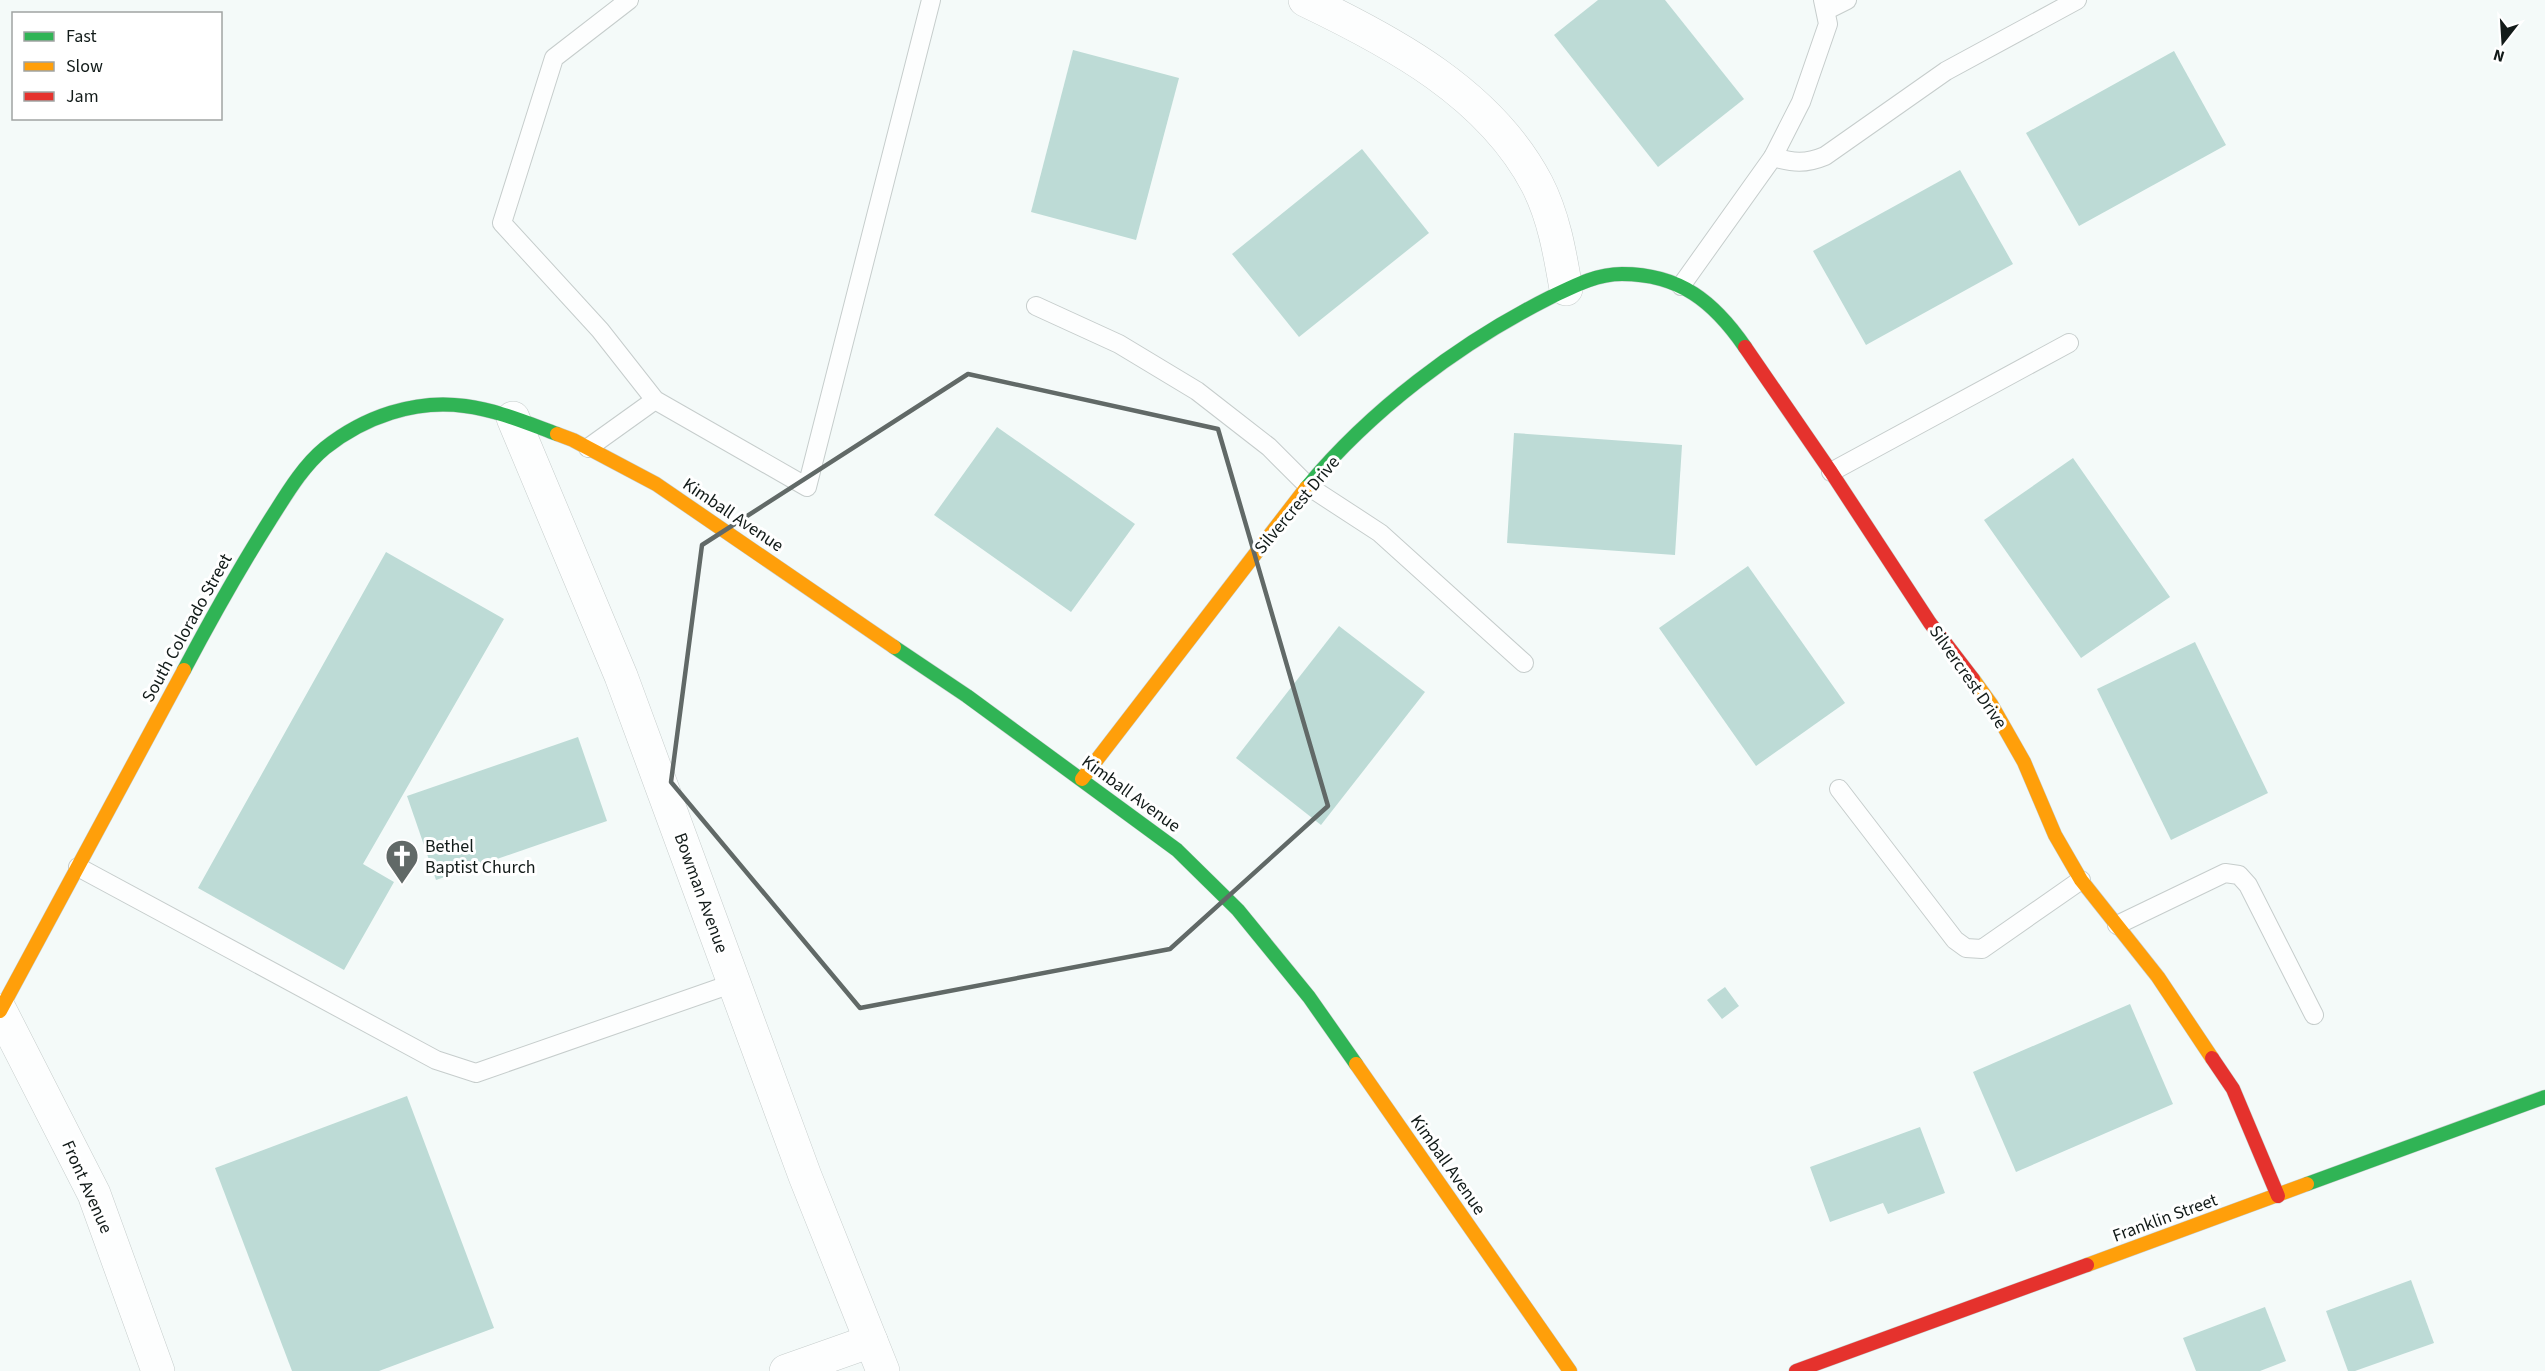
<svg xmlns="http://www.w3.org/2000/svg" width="2545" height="1371" viewBox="0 0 2545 1371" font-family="'Source Sans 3',sans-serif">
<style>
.building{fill:#bddbd6}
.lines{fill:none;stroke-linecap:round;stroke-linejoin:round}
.lane-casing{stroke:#c6cdcc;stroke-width:20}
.street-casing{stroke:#c6cdcc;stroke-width:34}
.fast-casing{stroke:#c6cdcc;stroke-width:15}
.slow-casing{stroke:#c6cdcc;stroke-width:15}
.jam-casing{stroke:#c6cdcc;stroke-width:15}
.lane{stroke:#fdfefe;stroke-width:18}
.street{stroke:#fdfefe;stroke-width:33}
.fast{stroke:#30b455;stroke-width:14}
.slow{stroke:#ff9f0a;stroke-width:14}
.jam{stroke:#e5322d;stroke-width:14}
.marked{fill:none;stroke:#616967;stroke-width:4.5;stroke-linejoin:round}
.labels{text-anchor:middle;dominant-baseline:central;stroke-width:6;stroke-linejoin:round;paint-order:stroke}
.street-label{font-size:18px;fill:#121b19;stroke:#fff}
.poi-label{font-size:18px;fill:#121b19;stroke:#fff;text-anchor:start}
</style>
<rect width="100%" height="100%" fill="#f4faf9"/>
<g class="building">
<polygon points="1598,0 1665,0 1744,99 1658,167 1554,35"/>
<polygon points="1073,50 1179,78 1136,240 1031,212"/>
<polygon points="2174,51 2226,145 2079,226 2026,133"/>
<polygon points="1362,149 1429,233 1299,337 1232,254"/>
<polygon points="1960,170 2013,264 1866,345 1813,251"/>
<polygon points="997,427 1135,524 1071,612 934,515"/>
<polygon points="1514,433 1682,445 1675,555 1507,543"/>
<polygon points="2073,458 2170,597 2081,658 1984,520"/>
<polygon points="386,552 504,619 363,864 394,882 344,970 198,888"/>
<polygon points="1748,566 1845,703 1756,766 1659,628"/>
<polygon points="1339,626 1425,692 1321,825 1236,758"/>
<polygon points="2195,642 2268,793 2171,840 2097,689"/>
<polygon points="578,737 607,821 436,880 407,796"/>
<polygon points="1725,987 1739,1006 1722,1019 1707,1000"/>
<polygon points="2130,1004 2173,1104 2016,1172 1973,1072"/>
<polygon points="407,1096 494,1328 379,1371 292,1371 215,1168"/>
<polygon points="1920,1127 1945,1193 1888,1214 1883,1203 1830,1222 1810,1167"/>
<polygon points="2411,1280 2434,1343 2355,1371 2348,1371 2326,1311"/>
<polygon points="2265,1307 2286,1361 2260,1371 2196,1371 2183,1338"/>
</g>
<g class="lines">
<g class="lane-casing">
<g id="lane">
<polyline points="629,0 554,58 502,223 600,330 655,400 807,487 931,0"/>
<polyline points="1827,10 1847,0"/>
<path d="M1773 157C1793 163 1806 164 1825 156L1946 71 2077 0"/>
<polyline points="1681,286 1773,157 1801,102 1828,24 1823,0"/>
<polyline points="1036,306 1119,344 1197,391 1269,447 1308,486 1380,533 1524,663"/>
<polyline points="588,448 655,400"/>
<polyline points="1831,472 2069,343"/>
<polyline points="1839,789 1955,940 1966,948 1982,949 2081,880"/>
<polyline points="78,867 436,1060 476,1073 734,983"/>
<polyline points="2117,925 2225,873 2239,875 2248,885 2314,1015"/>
</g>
</g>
<g class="street-casing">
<g id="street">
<path d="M1305 0C1393 42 1490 94 1537 184 1554 217 1560 254 1566 289"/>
<polyline points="513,418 621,676 805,1176 883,1371"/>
<polyline points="0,1010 94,1194 158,1371"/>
<polyline points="786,1371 871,1341"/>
</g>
</g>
<g class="fast-casing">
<g id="fast">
<path d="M1306 488C1371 410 1458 344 1549 298 1572 287 1595 274 1622 274 1680 274 1714 302 1745 347"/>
<polyline points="894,647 967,696 1177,850 1238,910 1309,997 1356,1064"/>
<path d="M184 670C211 619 239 569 270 520 286 495 302 467 325 448 364 417 415 399 465 406 497 410 527 423 557 434"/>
<polyline points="2307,1184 2545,1097"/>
</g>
</g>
<g class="slow-casing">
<g id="slow">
<polyline points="557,434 573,440 656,484 894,647"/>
<polyline points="1973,679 1991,704 2024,762 2055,835 2081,880 2158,977 2212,1058"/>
<polyline points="1082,779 1306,488"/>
<polyline points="0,1011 184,670"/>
<polyline points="1356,1064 1570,1371"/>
<polyline points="2087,1265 2307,1184"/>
</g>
</g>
<g class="jam-casing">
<g id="jam">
<polyline points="1745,347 1831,472 1930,623 1973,679"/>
<polyline points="2212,1058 2233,1089 2278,1196"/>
<polyline points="1796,1371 2087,1265"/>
</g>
</g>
<use href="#lane" class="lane"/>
<use href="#street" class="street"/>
<use href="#fast" class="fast"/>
<use href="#slow" class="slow"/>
<use href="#jam" class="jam"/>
</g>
<path class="marked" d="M968 374 1218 429 1328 806 1170 949 860 1008 671 782 702 545Z"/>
<defs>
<g id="church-pin" transform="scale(1.725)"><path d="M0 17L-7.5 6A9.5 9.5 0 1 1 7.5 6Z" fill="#616967" stroke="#fff"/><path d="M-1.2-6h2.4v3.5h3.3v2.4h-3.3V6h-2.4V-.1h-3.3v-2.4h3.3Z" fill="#fff"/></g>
</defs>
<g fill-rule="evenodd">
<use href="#church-pin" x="402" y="856"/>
</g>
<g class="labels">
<g class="street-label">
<text transform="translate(1297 505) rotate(-50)">Silvercrest Drive</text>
<text transform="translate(733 515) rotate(34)">Kimball Avenue</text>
<text transform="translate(187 628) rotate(-61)">South Colorado Street</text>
<text transform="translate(1968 677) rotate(55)">Silvercrest Drive</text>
<text transform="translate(1131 794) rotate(36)">Kimball Avenue</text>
<text transform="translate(701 893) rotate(70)">Bowman Avenue</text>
<text transform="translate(1448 1165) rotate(55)">Kimball Avenue</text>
<text transform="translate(87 1187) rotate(66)">Front Avenue</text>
<text transform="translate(2165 1218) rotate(-20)">Franklin Street</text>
</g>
<g class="poi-label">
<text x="425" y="846">Bethel<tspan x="425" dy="21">Baptist Church</tspan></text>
</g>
</g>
<rect x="12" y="12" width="210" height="108" fill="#ffffff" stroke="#a0a4a3" stroke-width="1.5"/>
<rect x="24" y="32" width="30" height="9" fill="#30b455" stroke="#a0a4a3" stroke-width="1.5"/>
<text x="66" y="42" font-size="18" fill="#121b19">Fast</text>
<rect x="24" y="62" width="30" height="9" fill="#ff9f0a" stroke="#a0a4a3" stroke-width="1.5"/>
<text x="66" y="72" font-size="18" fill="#121b19">Slow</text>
<rect x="24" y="92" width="30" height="9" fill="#e5322d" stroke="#a0a4a3" stroke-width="1.5"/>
<text x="66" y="102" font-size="18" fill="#121b19">Jam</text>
<g transform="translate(2503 42) rotate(197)" stroke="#ffffff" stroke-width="4.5" paint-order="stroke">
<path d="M0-4.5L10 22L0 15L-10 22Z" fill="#121b19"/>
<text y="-9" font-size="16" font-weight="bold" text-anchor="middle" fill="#121b19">N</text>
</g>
</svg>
